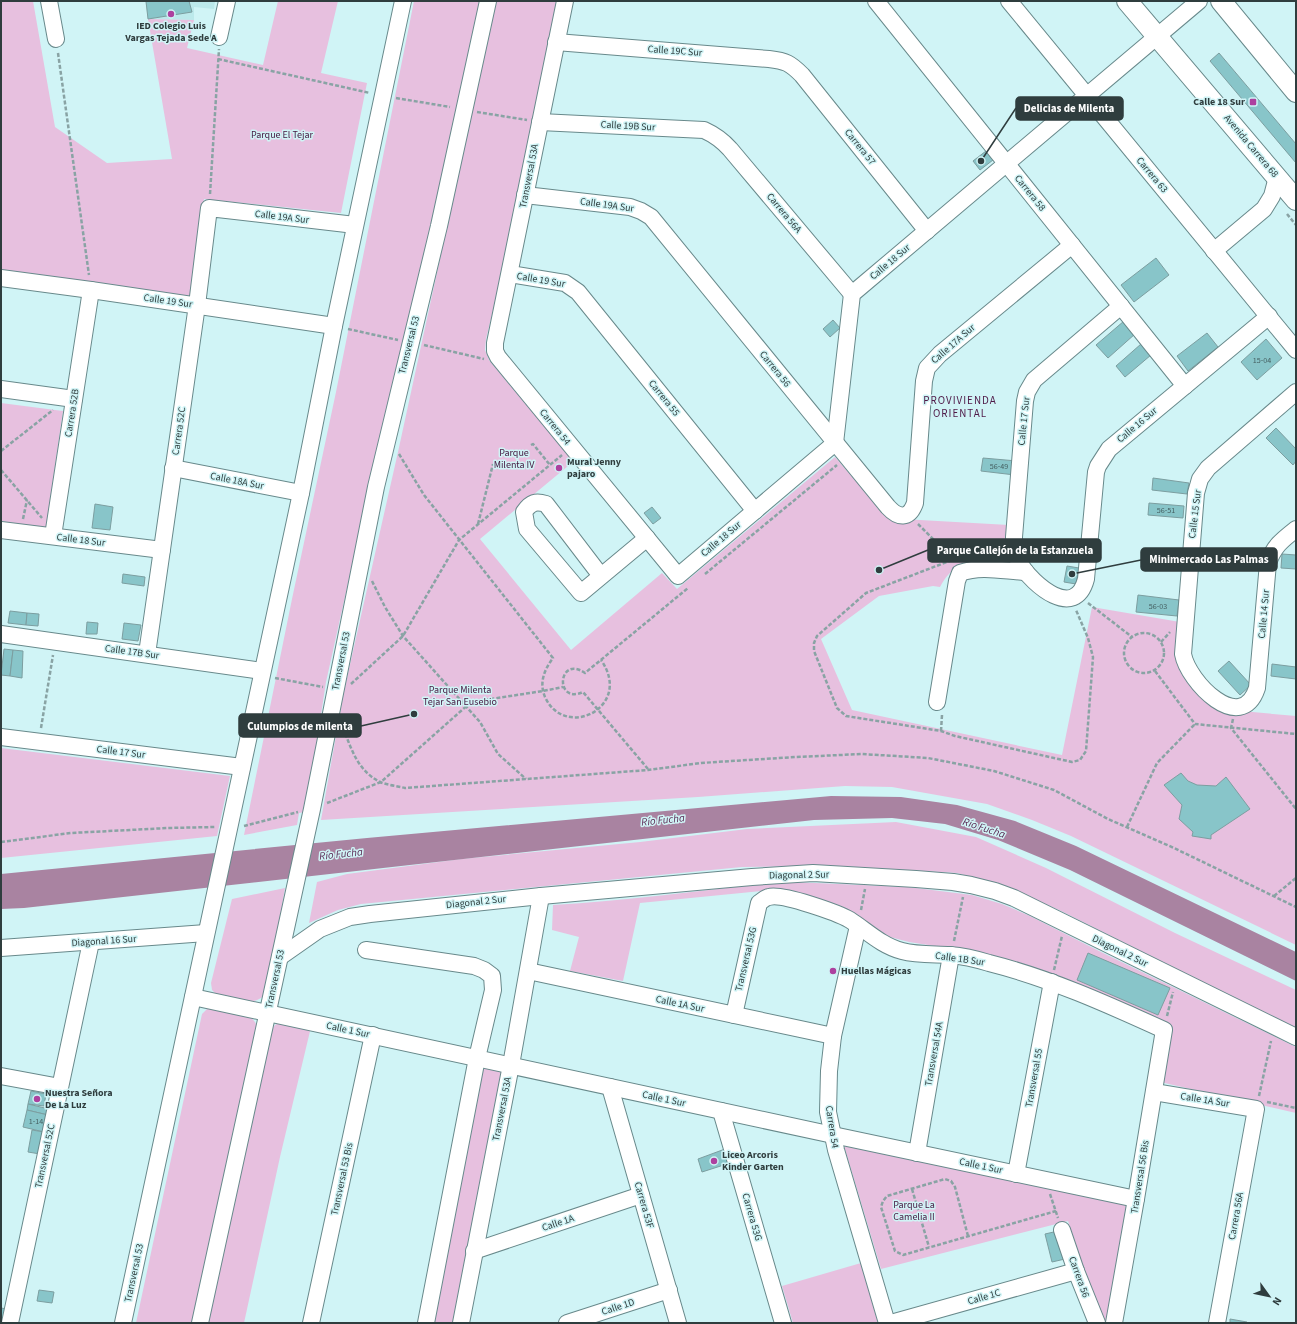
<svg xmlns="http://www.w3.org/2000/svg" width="1297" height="1324" viewBox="0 0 1297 1324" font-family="'Source Sans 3',sans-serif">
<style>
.built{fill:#bce9eb}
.green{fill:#e7c0df}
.water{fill:#a983a1}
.building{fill:#88c5c9;stroke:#7c9ea0}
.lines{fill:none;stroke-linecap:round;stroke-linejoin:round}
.minor-casing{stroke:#68898b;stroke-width:18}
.major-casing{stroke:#68898b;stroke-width:22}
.path{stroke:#89a3a4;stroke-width:2.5;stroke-dasharray:4 2;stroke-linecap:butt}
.minor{stroke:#fff;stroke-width:16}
.major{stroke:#fff;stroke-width:20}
.poi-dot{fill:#ad409f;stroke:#d0f4f6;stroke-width:1.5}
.labels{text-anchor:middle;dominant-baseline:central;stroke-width:3;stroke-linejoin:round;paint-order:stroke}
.number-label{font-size:8px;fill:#455f61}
.poi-label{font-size:10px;font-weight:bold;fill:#2f3d3e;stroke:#d0f4f6;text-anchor:start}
.street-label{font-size:10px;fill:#2f3d3e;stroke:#d0f4f6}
.park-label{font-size:10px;fill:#44153e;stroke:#d0f4f6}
.neighbourhood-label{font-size:11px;letter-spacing:1px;fill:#4f1a48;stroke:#d0f4f6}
.water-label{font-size:11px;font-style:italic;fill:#5c2b55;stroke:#d0f4f6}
.leader{fill:none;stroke:#2f3d3e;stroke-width:1.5}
.callout-dot{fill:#2f3d3e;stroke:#d0f4f6;stroke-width:1.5}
.callout{fill:#2f3d3e;stroke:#2f3d3e;stroke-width:1.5}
.callout-label{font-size:11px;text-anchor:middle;font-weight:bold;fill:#fff}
</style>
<rect width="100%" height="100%" fill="#d0f4f6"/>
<polygon class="built" points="145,1 215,1 214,9 194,7 194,20 148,19"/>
<g class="green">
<polygon points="1,1 33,1 55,127 107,163 172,159 148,19 194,20 187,48 263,65 278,1 338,1 321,73 367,83 341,213 204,199 190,296 1,270"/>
<polygon points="414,1 482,1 442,179 393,381 326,682 306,812 299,813 297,825 244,835 292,599 336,392"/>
<path d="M496 1H558L520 200 486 339 485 350 489 360 574 461 480 539 571 650 662 573 677 589 835 457 875 503 902 519 1009 525 1007 550 1009 565C978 562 957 555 940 587L933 586 879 596 821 639 852 710 1062 755 1092 607 1180 622 1175 657 1179 669 1185 678 1202 699 1211 706 1219 709 1296 716V945L1071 836 1032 820 987 804 892 787 845 786 698 797 321 820 344 691 398 452Z"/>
<polygon points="1,403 63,411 46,528 1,521"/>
<polygon points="1,748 230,776 217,836 1,858"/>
<polygon points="896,822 976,837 1046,868 1175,933 1296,990 1296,1029 1059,910 1001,885 957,873 839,866 742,867 361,904 338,910 309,923 317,882 347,874 462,859 640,842 747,829"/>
<path d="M792 882 908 887 972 895 1002 904 1030 916 1099 951 1296 1047V1113L1160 1082 1167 1026 947 948 909 942 890 937 830 903 811 899 791 890H772L640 903 623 981 570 971 579 937 552 930 553 905C633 901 712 888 792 882Z"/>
<path d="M285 888 282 906 288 904 265 994C254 1009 230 997 216 994L212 990 211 983 232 899Z"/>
<path d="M218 1007C232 1010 251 1011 257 1026L193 1323H136L202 1014 208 1008Z"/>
<polygon points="279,1022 311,1027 280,1157 244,1323 207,1323 269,1036 274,1026"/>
<polygon points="481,1067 503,1072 455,1323 433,1323"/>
<polygon points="844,1146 1128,1205 1110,1323 1101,1323 1068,1221 881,1269"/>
<polygon points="861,1263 878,1323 793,1323 782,1286"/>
</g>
<polygon class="water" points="831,796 901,797 957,805 1015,821 1076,846 1296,952 1296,981 1070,870 998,840 945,824 892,818 814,820 24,908 1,909 1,874 367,838"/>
<g class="building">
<polygon points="146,1 189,1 192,12 148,19"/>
<polygon points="1219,53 1296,144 1296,163 1210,61"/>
<polygon points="986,151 993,160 980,170 973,161"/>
<polygon points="1156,258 1169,275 1134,302 1121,285"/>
<polygon points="833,320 840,328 830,337 823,329"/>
<polygon points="1124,321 1135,334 1108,358 1096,345"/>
<polygon points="1207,333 1218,347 1188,371 1177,356"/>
<polygon points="1266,339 1282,358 1257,380 1241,362"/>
<polygon points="1141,344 1151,355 1125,377 1116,366"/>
<polygon points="1276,428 1296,449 1296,461 1293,465 1266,438"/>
<polygon points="983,458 1017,461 1015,475 981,471"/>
<polygon points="1153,478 1189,483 1187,494 1152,490"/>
<polygon points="1149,503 1184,506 1183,518 1148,515"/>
<polygon points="95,504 113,507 110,530 92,528"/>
<polygon points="652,507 661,518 653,524 644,513"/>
<polygon points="1282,554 1296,555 1296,569 1281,568"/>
<polygon points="1067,566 1079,568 1076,584 1064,582"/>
<polygon points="123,574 145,577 144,586 122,583"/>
<polygon points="1138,595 1179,600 1177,616 1136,612"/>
<polygon points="10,611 27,613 26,625 8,623"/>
<polygon points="27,613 39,614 38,626 26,625"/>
<polygon points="87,622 98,623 97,634 86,634"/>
<polygon points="124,623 141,625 138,641 122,639"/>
<polygon points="4,649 13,650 10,676 1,675"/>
<polygon points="13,650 23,651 22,678 10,676"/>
<polygon points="1229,661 1251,685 1240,695 1218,671"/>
<polygon points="1272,664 1296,667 1296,679 1271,676"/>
<polygon points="1181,773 1188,781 1197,785 1216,786 1226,777 1250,809 1211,835 1211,839 1192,836 1193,832 1179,819 1182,805 1164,785"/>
<polygon points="1088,953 1170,988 1158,1015 1077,980"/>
<polygon points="31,1091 46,1094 44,1106 28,1104"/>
<polygon points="28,1104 49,1109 48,1115 27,1110"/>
<polygon points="27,1110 48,1115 44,1132 23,1127"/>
<polygon points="32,1130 44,1132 40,1154 28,1152"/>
<polygon points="725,1149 730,1163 702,1172 698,1159"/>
<polygon points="1058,1231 1065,1259 1052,1262 1045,1234"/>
<polygon points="39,1290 54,1292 52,1303 37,1301"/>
<polygon points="1,1308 7,1309 4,1323 1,1323"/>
<polygon points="1230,1319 1247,1322 1247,1323 1230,1323"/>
</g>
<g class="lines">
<g class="minor-casing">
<g id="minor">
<polyline points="49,1 56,39"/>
<polyline points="565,1 495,343 495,351 498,357 678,576 835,443 852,294 1199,1"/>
<polyline points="876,1 1185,386"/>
<polyline points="1009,1 1296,350"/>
<polyline points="219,37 227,1"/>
<path d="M556 42 769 59C786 61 790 63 802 75L927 231"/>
<path d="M540 122 704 130C715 135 722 140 730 149L852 294"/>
<path d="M525 195 630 207 641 211 651 217 888 507C898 518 909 520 915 503L924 381 927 368 940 354 1072 245"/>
<polyline points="1214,251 1264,209 1272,196 1277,177"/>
<polyline points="510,274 565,283 578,292 755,511"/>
<polyline points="1,278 91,290 334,326"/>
<path d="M1121 306 1034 380 1027 392 1025 401 1014 537C1014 546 1015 556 1020 564 1033 585 1075 621 1086 579L1096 472 1098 466 1109 449 1269 316"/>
<polyline points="1,389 74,399"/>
<path d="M1296 392 1208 468 1200 479 1196 493 1183 654C1188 682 1241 736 1257 688L1268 563C1274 546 1282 540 1296 529"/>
<polyline points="173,468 301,493"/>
<polyline points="1,530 162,550"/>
<polyline points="53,536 91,290"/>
<path d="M601 576 546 504C536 501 531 502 524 512L527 529 581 593 647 538"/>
<polyline points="1,634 262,671"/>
<polyline points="147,654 197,305 209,208 355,225"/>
<path d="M937 702 957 581 960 573C981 565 1004 571 1026 572"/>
<polyline points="1,737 242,767"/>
<polyline points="858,926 833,1036 829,1071 828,1112 836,1150 887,1323"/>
<polyline points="1,948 206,933"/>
<polyline points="366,950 474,966 484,970 492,976 493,990 477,1058 426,1323"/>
<polyline points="280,957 320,929 350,917 370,914 541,896 752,877 813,873 916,879 953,882 971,885 995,891 1014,898 1296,1037"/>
<polyline points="528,971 833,1036"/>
<polyline points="193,997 833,1135 1136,1199"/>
<path d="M734 1015 759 903C762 901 766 897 769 897 782 893 838 913 850 920 867 931 882 946 902 951 917 955 934 954 950 955 963 956 976 959 989 963 1049 978 1107 1004 1164 1030L1136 1199 1114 1323"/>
<polyline points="1,1076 60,1087"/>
<polyline points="610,1087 678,1323"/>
<polyline points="1154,1092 1256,1109 1217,1323"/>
<polyline points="721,1111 783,1323"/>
<polyline points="917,1153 951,955"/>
<polyline points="1016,1174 1052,982"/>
<polyline points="1062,1230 1076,1271 1097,1323"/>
<polyline points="474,1251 641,1195"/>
<polyline points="10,1323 91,942"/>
<polyline points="123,1323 301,493 334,326 403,1"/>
<polyline points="200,1323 312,809 376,487 439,226 488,1"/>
<polyline points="311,1323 373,1035"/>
<polyline points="461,1323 511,1065 541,896"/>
<polyline points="567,1323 669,1290"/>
<polyline points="891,1323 1076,1271"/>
</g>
</g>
<g class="major-casing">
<g id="major">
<polyline points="1127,1 1296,200"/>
<polyline points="1221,1 1296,92"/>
</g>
</g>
<g class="path">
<polyline points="58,53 89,275"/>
<polyline points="218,59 370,93"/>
<polyline points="396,98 450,107"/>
<polyline points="477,112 527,120"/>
<polyline points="210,194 219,49"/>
<polyline points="1287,214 1296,225"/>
<polyline points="348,329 398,340"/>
<polyline points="424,345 484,359"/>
<polyline points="531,445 533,444 550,465"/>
<polyline points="1,451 53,410"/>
<path d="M399 454 424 495 553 658C544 670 539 683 545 697 565 741 634 707 601 660"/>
<polyline points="1,470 42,518"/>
<polyline points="23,519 27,500"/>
<polyline points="478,524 493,464"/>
<polyline points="918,524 954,560"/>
<polyline points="952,560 866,593 817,636 814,643 814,651 837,708 846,716 941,731 955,736 1072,762 1080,760 1086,751 1093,657 1088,638 1076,610"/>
<polyline points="705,574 837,465"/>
<polyline points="372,581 385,607 403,636 480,722 498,754 526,779"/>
<polyline points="1088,603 1132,637"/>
<circle cx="1144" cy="653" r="20"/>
<polyline points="1161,642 1170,632"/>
<polyline points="1155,671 1195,724 1296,734"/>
<polyline points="275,678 323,687"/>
<polyline points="351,684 403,636 459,540 562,455"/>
<polyline points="1233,719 1231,728 1296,809"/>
<polyline points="41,728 53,655"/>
<path d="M343 728C352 750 357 770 380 782 387 785 397 786 405 788L648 770 701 763 796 757 862 754 928 758 994 771 1054 790 1108 819 1174 848 1296 907"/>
<polyline points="941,731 942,715"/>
<path d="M648 769 583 692C554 705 558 654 585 673L688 588"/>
<polyline points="327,803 381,782 471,702 543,691 563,687"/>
<polyline points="244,826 298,812"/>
<polyline points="1127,827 1157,763 1195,724"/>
<polyline points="1,842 71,833 168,828 215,827"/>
<polyline points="1274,896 1296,878"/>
<polyline points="861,910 865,889"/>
<polyline points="954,941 963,897"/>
<polyline points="1054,970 1062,936"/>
<polyline points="1167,1016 1173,992"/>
<polyline points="1259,1096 1271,1041"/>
<polyline points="1267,1102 1296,1108"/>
<polyline points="912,1189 929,1247"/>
<polyline points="1050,1194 1058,1218"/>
<polyline points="968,1236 955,1187 951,1181 945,1179 887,1196 883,1201 881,1207 895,1251 903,1255 1056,1211"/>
</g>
<use href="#minor" class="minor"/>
<use href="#major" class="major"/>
</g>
<g class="poi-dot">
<circle cx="171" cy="14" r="4"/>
<rect x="1249" y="98" width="8" height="8" rx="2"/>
<circle cx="559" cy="468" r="4"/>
<circle cx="833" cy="971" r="4"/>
<circle cx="37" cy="1099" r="4"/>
<circle cx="714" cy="1161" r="4"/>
</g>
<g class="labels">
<g class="number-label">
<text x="1262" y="360">15-04</text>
<text x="999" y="466">56-49</text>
<text x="1166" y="510">56-51</text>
<text x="1158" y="606">56-03</text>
<text x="36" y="1121">1-14</text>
</g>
<g class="poi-label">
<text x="171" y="26" text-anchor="middle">IED Colegio Luis<tspan x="171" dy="12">Vargas Tejada Sede A</tspan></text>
<text x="1245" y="102" text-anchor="end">Calle 18 Sur</text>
<text x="567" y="462">Mural Jenny<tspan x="567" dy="12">pajaro</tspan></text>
<text x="841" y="971">Huellas Mágicas</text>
<text x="45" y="1093">Nuestra Señora<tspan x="45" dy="12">De La Luz</tspan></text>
<text x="722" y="1155">Liceo Arcoris<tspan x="722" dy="12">Kinder Garten</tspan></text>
</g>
<g class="street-label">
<text transform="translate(675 51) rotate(4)">Calle 19C Sur</text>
<text transform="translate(628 126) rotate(3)">Calle 19B Sur</text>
<text transform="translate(1251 146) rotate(50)">Avenida Carrera 68</text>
<text transform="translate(860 147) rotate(51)">Carrera 57</text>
<text transform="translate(1152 175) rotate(50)">Carrera 63</text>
<text transform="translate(529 176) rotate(-79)">Transversal 53A</text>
<text transform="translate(1030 193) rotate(51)">Carrera 58</text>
<text transform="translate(607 205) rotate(8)">Calle 19A Sur</text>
<text transform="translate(784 213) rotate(50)">Carrera 56A</text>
<text transform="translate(282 217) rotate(7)">Calle 19A Sur</text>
<text transform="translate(890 262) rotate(-40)">Calle 18 Sur</text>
<text transform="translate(541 280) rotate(10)">Calle 19 Sur</text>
<text transform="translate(168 301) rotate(8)">Calle 19 Sur</text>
<text transform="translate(953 344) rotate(-41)">Calle 17A Sur</text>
<text transform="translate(409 345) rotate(-76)">Transversal 53</text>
<text transform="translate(775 369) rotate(51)">Carrera 56</text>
<text transform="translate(664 398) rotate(51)">Carrera 55</text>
<text transform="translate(72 413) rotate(-81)">Carrera 52B</text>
<text transform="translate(1024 421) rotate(-84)">Calle 17 Sur</text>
<text transform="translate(1137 425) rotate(-40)">Calle 16 Sur</text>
<text transform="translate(555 427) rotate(51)">Carrera 54</text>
<text transform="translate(179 431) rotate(-82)">Carrera 52C</text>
<text transform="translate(237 481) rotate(11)">Calle 18A Sur</text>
<text transform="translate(1195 514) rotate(-83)">Calle 15 Sur</text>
<text transform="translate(721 539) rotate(-40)">Calle 18 Sur</text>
<text transform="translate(81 540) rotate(7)">Calle 18 Sur</text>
<text transform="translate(1264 614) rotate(-85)">Calle 14 Sur</text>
<text transform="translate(132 652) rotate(8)">Calle 17B Sur</text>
<text transform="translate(341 661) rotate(-79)">Transversal 53</text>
<text transform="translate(121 752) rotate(7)">Calle 17 Sur</text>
<text transform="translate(799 875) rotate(-1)">Diagonal 2 Sur</text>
<text transform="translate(476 902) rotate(-6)">Diagonal 2 Sur</text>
<text transform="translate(104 941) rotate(-4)">Diagonal 16 Sur</text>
<text transform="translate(1120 951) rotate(26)">Diagonal 2 Sur</text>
<text transform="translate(746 959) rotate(-77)">Transversal 53G</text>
<text transform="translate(960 959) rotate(8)">Calle 1B Sur</text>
<text transform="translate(275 979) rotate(-78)">Transversal 53</text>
<text transform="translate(680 1004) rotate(12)">Calle 1A Sur</text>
<text transform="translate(348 1030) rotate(12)">Calle 1 Sur</text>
<text transform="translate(934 1054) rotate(-80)">Transversal 54A</text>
<text transform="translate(1034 1078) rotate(-80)">Transversal 55</text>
<text transform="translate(664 1099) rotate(12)">Calle 1 Sur</text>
<text transform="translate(1205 1100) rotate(9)">Calle 1A Sur</text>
<text transform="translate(502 1109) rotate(-79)">Transversal 53A</text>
<text transform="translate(832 1127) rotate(81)">Carrera 54</text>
<text transform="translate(45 1156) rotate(-78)">Transversal 52C</text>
<text transform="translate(981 1166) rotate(12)">Calle 1 Sur</text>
<text transform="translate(1140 1177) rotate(-81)">Transversal 56 Bis</text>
<text transform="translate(342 1179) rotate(-78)">Transversal 53 Bis</text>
<text transform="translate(644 1205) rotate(74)">Carrera 53F</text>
<text transform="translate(1236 1216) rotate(-80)">Carrera 56A</text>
<text transform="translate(752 1217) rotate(74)">Carrera 53G</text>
<text transform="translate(558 1223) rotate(-18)">Calle 1A</text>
<text transform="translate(134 1273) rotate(-78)">Transversal 53</text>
<text transform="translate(1079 1277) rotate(70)">Carrera 56</text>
<text transform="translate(984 1297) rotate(-16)">Calle 1C</text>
<text transform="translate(618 1307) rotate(-18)">Calle 1D</text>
</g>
<g class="park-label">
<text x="282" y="135">Parque El Tejar</text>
<text x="514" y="453">Parque<tspan x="514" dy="12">Milenta IV</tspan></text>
<text x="460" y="690">Parque Milenta<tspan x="460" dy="12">Tejar San Eusebio</tspan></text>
<text x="914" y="1205">Parque La<tspan x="914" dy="12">Camelia II</tspan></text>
</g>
<g class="neighbourhood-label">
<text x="960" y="400">PROVIVIENDA<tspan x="960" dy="13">ORIENTAL</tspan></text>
</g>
<g class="water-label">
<text transform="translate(663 820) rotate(-6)">Río Fucha</text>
<text transform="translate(984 828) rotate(18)">Río Fucha</text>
<text transform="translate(341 854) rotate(-6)">Río Fucha</text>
</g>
</g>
<path class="leader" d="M981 161L1016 108M879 570L928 550M1072 574L1141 560M414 714L361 726"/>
<g class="callout-dot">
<circle cx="981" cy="161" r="4"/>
<circle cx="879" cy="570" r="4"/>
<circle cx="1072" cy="574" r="4"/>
<circle cx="414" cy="714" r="4"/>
</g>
<g class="callout">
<rect x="1016" y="97" width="107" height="23" rx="4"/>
<rect x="928" y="539" width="173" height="23" rx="4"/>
<rect x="1141" y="548" width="136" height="23" rx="4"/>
<rect x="239" y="714" width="122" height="23" rx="4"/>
</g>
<g class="callout-label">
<text x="1069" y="112">Delicias de Milenta</text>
<text x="1015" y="554">Parque Callejón de la Estanzuela</text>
<text x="1209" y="563">Minimercado Las Palmas</text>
<text x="300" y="730">Culumpios de milenta</text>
</g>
<rect width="1297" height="1324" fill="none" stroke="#2f3d3e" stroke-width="4"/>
<g transform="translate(1269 1296) rotate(123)" stroke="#d0f4f6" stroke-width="3" paint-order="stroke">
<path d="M0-3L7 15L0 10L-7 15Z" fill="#2f3d3e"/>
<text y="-6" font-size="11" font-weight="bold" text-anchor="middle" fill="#2f3d3e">N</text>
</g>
</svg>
